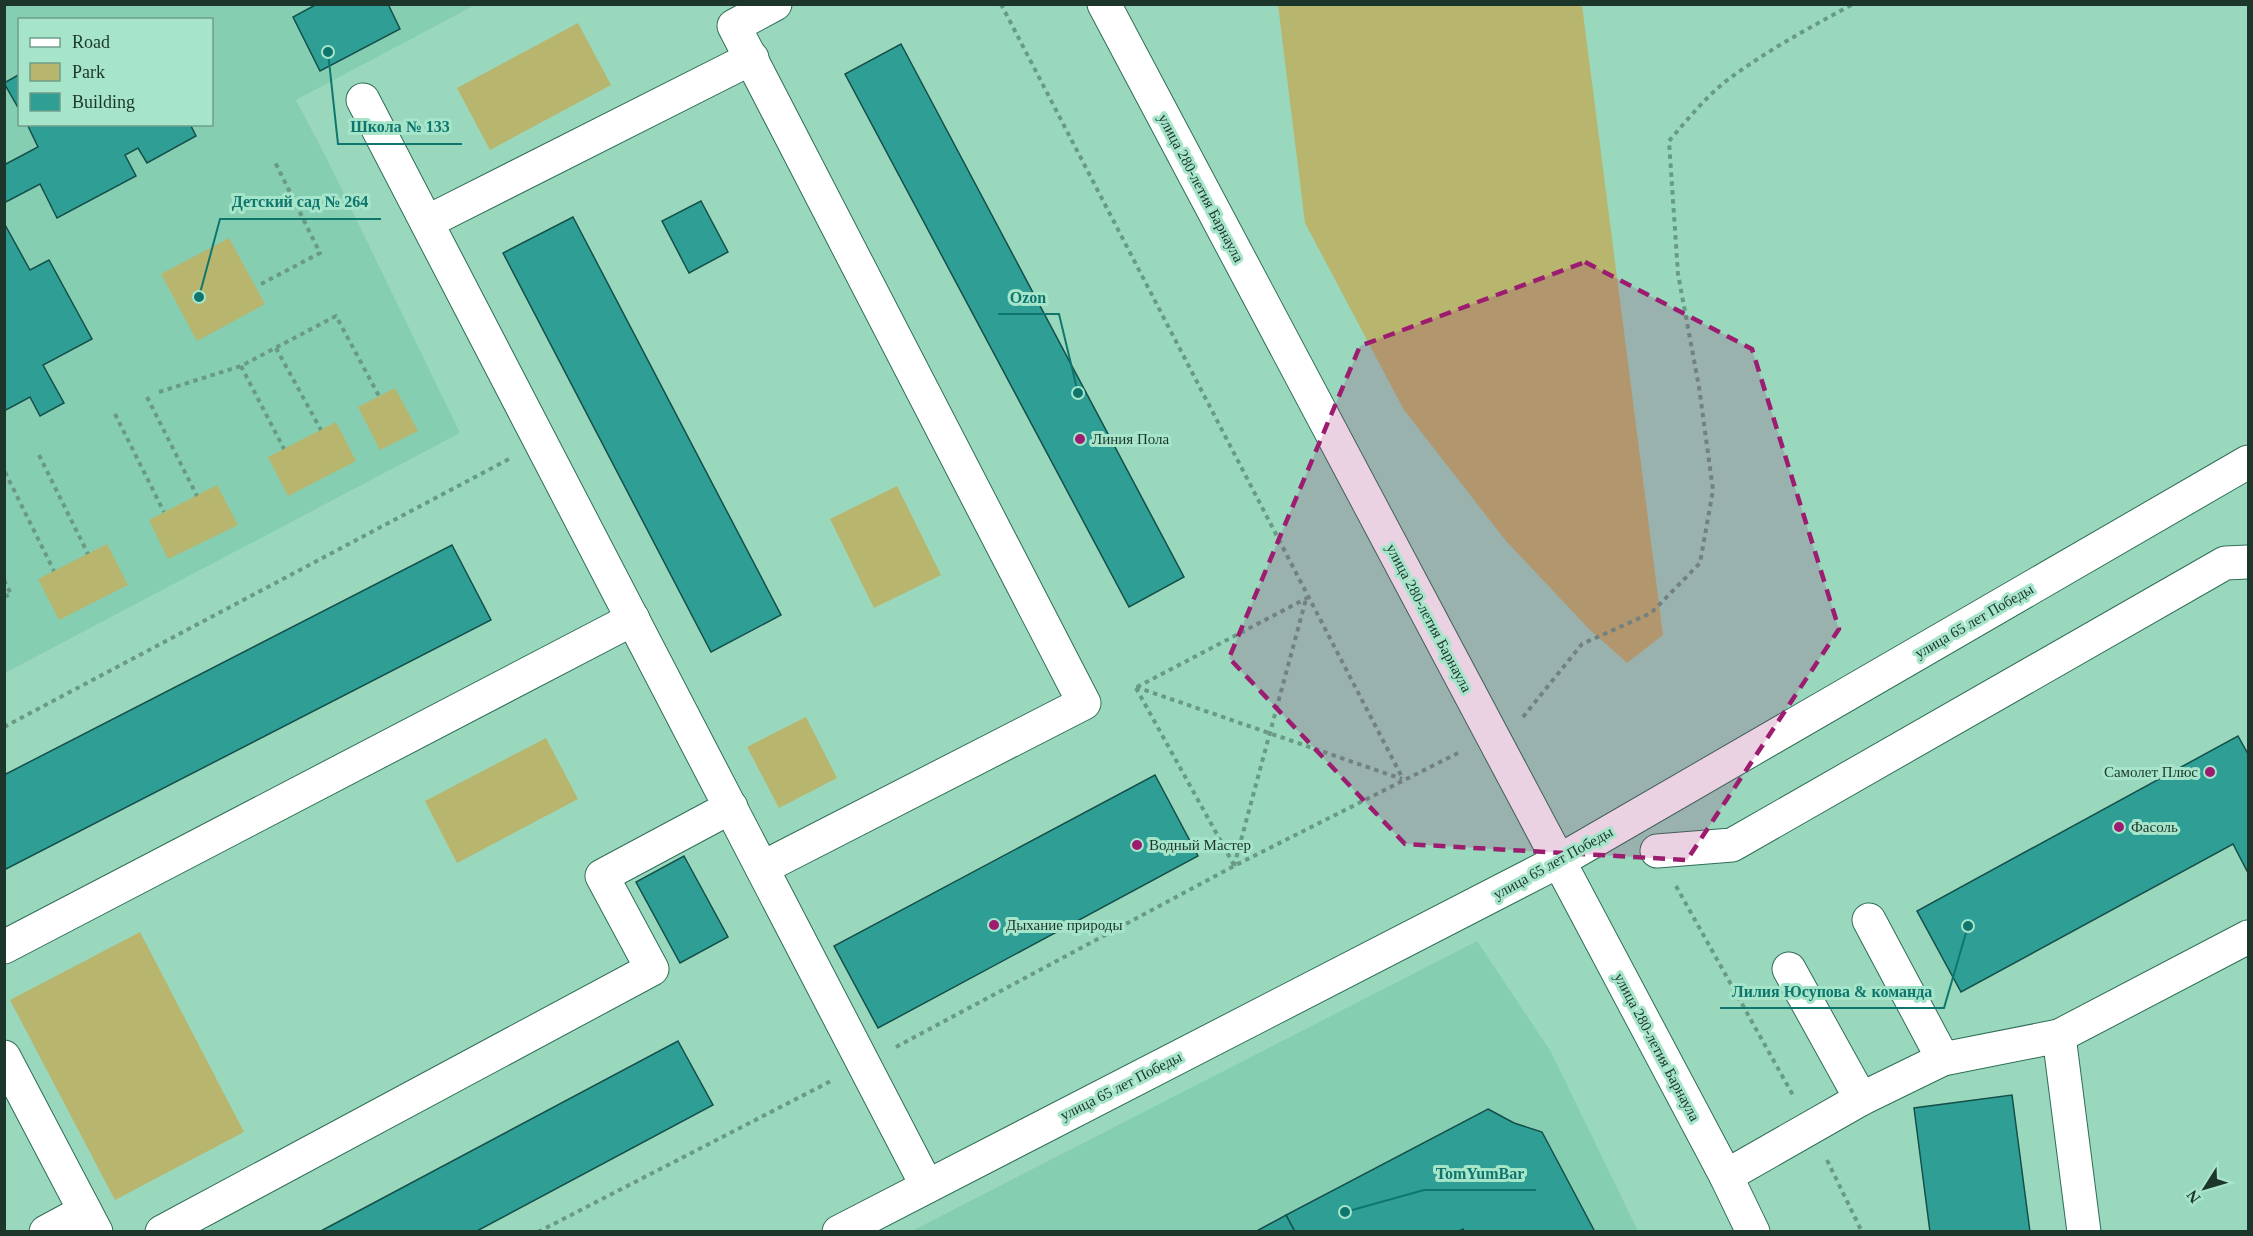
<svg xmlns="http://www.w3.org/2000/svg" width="2253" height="1236" viewBox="0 0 2253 1236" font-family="'Times New Roman',serif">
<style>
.built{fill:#86ceb1;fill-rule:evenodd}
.green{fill:#b8b56f}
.building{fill:#2f9f95;stroke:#144f4a;stroke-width:1.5}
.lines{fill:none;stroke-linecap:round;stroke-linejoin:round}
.minor-casing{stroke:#306e57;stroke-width:35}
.path{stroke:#699a86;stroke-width:4;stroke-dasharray:4.5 4.5;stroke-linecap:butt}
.minor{stroke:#fff;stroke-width:33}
.marked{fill:#9c1c70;fill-opacity:0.2;stroke:#9c1c70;stroke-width:4.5;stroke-dasharray:12 8;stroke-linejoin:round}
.poi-dot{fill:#9c1c70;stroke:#a6e5ca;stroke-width:2}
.labels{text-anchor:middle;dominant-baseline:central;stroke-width:6;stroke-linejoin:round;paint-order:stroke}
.street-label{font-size:15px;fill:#1c362c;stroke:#a6e5ca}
.poi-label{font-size:15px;fill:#1c362c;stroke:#a6e5ca;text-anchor:start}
.leader{fill:none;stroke:#0f766e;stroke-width:2}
.callout-dot{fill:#0f766e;stroke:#a6e5ca;stroke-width:2}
.callout-label{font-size:16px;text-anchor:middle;font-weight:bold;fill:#0f766e;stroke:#a6e5ca;stroke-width:6;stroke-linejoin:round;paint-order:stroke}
</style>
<rect width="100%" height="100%" fill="#99d8bd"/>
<g class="built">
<path d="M5 5H475L296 100 328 161 460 433 5 673ZM20 20H212V124H20Z"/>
<polygon points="1477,941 1551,1052 1638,1231 910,1232"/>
</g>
<g class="green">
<polygon points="1278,5 1582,5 1663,635 1627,663 1588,628 1506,541 1404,410 1305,223"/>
<polygon points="578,23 611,85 490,150 457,88"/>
<polygon points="229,238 265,304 197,341 161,274"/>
<polygon points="395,388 418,431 380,450 358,407"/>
<polygon points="336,422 356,461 288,496 268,457"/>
<polygon points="217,485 238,525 168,559 149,520"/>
<polygon points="897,486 941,575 874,608 830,519"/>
<polygon points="107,544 128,585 59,620 38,579"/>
<polygon points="806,717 837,778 779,808 747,747"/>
<polygon points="546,738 578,799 457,863 425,801"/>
<polygon points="140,932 244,1132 115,1200 10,1000"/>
</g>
<g class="building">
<polygon points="317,4 388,4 400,29 320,71 293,17"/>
<polygon points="901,44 1184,577 1129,607 845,74"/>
<polygon points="20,74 20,111 4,83"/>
<polygon points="27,124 190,124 196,136 147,163 138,148 125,155 136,176 57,218 40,184 4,203 4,165 38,147"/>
<polygon points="701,201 728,252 689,273 662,221"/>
<polygon points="573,217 781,615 711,652 503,253"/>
<polygon points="4,223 30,270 49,260 92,339 43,365 64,403 40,416 30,397 4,411"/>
<polygon points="452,545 491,620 4,870 4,775"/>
<polygon points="2238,736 2248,754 2248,873 2233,844 1961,992 1917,911"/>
<polygon points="1155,775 1198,856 878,1028 834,946"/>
<polygon points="684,856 728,937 680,963 636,882"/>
<polygon points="678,1041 713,1105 475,1232 319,1232"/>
<polygon points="2012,1095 2030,1232 1930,1232 1914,1108"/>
<polygon points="1488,1109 1514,1123 1542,1132 1595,1232 1464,1232 1463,1229 1457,1232 1295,1232 1286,1215"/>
<polygon points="1286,1215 1295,1232 1255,1232"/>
</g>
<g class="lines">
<g class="minor-casing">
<g id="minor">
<polyline points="1104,4 1726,1176 1753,1232"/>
<polyline points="363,100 927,1186"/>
<polyline points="427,222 752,58"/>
<polyline points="1657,851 1732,845 2225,563 2248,562"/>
<polyline points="762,868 1084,703 734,26 775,4"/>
<polyline points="1869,920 1943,1059"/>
<polyline points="4,947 633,619"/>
<polyline points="1789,969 1861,1099"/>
<polyline points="2059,1036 2248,937"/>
<polyline points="4,1057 96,1232"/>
<polyline points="1726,1176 1861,1099 1943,1059 2059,1036 2084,1232"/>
<polyline points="46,1232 85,1211"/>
<polyline points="162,1232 652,969 602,876 731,807"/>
<polyline points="839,1232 1559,861 2248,462"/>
</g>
</g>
<g class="path">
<polyline points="1001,4 1403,779"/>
<polyline points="261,284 320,253 275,162"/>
<polyline points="276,348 321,430"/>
<polyline points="241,366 284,449"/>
<polyline points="159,392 241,366 336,316 379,396"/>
<polyline points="147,397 197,496"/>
<polyline points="115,414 164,512"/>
<polyline points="39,455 88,554"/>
<polyline points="5,472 54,571"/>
<polyline points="4,580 11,594 4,597"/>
<polyline points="1136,687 1402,779"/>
<polyline points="1137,687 1307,598"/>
<polyline points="1136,688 1234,865"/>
<path d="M1523 717 1582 644 1651 613 1700 563 1713 490 1699 387 1678 274 1669 141C1687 120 1705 98 1726 81 1766 51 1809 28 1853 4"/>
<polyline points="4,727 509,459"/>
<polyline points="1234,866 1306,599"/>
<polyline points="1676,886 1794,1097"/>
<polyline points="896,1047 1234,866 1458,753"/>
<polyline points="1827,1160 1862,1232"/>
<polyline points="538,1232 831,1081"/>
</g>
<use href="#minor" class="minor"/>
</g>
<path class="marked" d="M1585 262 1752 349 1839 629 1687 860 1405 844 1229 658 1360 346Z"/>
<g class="poi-dot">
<circle cx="1080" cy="439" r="6"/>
<circle cx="2210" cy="772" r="6"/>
<circle cx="2119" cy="827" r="6"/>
<circle cx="1137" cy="845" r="6"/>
<circle cx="994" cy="925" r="6"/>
</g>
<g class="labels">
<g class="street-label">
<text transform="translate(1201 188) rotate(62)">улица 280-летия Барнаула</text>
<text transform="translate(1429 618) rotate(62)">улица 280-летия Барнаула</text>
<text transform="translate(1974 621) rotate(-30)">улица 65 лет Победы</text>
<text transform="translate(1553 863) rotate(-29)">улица 65 лет Победы</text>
<text transform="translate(1657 1047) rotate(62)">улица 280-летия Барнаула</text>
<text transform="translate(1121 1086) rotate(-27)">улица 65 лет Победы</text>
</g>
<g class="poi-label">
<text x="1092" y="439">Линия Пола</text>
<text x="2198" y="772" text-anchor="end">Самолет Плюс</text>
<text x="2131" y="827">Фасоль</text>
<text x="1149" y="845">Водный Мастер</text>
<text x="1006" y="925">Дыхание природы</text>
</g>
</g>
<path class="leader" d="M328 52L338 144H462M199 297L220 219H381M1078 393L1059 314H998M1968 926L1944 1008H1720M1345 1212L1424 1190H1536"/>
<g class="callout-dot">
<circle cx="328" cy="52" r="6"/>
<circle cx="199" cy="297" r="6"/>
<circle cx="1078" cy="393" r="6"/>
<circle cx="1968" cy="926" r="6"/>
<circle cx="1345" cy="1212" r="6"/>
</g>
<g class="callout-label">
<text x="400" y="132">Школа № 133</text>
<text x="300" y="207">Детский сад № 264</text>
<text x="1028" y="303">Ozon</text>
<text x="1832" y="997">Лилия Юсупова &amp; команда</text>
<text x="1480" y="1179">TomYumBar</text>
</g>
<rect width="2253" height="1236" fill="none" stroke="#1c362c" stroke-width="12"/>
<rect x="18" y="18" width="195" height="108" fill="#a6e5ca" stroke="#6f9f8b" stroke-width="1.5"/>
<rect x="30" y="38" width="30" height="9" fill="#ffffff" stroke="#6f9f8b" stroke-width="1.5"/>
<text x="72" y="48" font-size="18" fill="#1c362c">Road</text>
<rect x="30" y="63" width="30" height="18" fill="#b8b56f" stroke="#6f9f8b" stroke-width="1.5"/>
<text x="72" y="78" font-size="18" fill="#1c362c">Park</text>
<rect x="30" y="93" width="30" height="18" fill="#2f9f95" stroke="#6f9f8b" stroke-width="1.5"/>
<text x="72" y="108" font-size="18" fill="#1c362c">Building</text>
<g transform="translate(2205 1188) rotate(233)" stroke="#a6e5ca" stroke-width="4.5" paint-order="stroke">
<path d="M0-4.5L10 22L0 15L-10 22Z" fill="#1c362c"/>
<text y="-9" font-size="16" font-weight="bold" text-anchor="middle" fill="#1c362c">N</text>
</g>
</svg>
